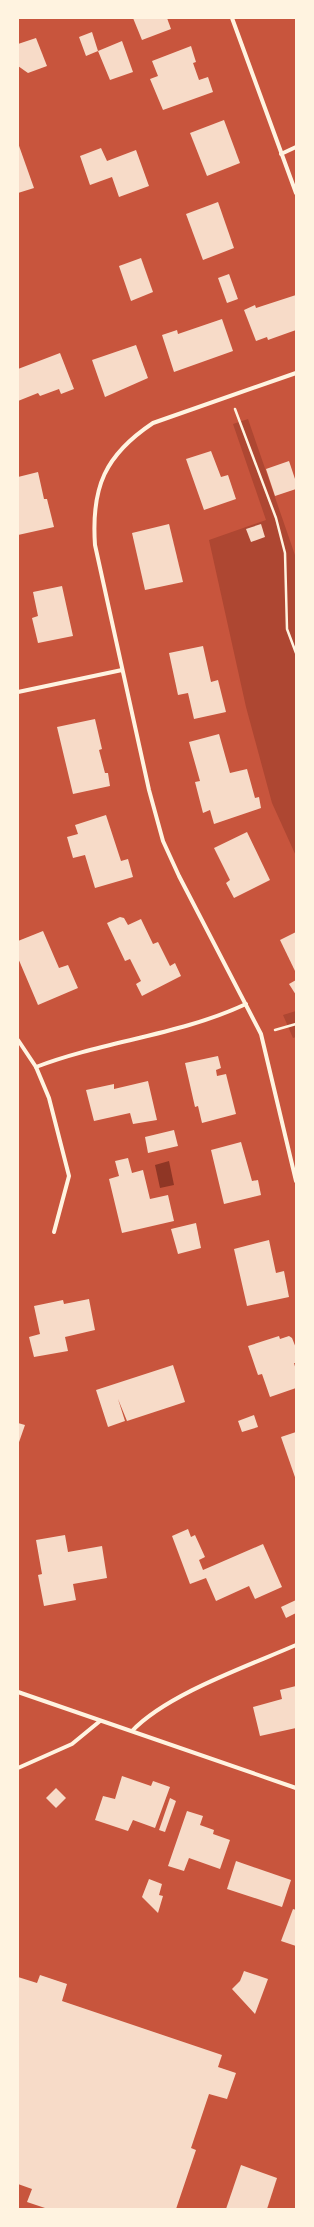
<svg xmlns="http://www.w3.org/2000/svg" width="314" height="2227" viewBox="0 0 314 2227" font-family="Inter,sans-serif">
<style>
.green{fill:#ae4732}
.water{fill:#8f3625}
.building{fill:#f7dbc8}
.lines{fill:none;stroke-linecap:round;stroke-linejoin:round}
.path{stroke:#fff3e0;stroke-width:2.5}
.minor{stroke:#fff3e0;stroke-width:4}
</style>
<rect width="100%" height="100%" fill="#c8553d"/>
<g class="green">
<polygon points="248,419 296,558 296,856 272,803 246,707 209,540 266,520 233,424"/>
<polygon points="296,1011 296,1037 293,1038 283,1015"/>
</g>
<polygon class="water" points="169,1161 174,1185 160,1188 155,1165"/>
<g class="building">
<polygon points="133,18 167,18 171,29 142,40"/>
<polygon points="92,32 98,51 122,41 133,72 110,80 98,51 86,56 79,37"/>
<polygon points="36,38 47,66 28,73 18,66 18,44"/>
<polygon points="191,46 196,62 193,63 199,80 208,77 213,92 163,110 150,79 158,76 152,61"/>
<polygon points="224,120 240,163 207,176 190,133"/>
<polygon points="18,143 34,188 18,193"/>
<polygon points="101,148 107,161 136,150 149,186 119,197 112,177 90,185 80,156"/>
<polygon points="218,202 234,248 203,260 186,214"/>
<polygon points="141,258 153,292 131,301 119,266"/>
<polygon points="229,274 238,299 227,303 218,278"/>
<polygon points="296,295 296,330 268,340 267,337 256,341 244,310 255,305 256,308"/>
<polygon points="222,319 233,351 174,372 162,335 177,330 178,334"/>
<polygon points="136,345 148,378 105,397 92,360"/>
<polygon points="60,353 74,389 61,394 59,389 40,396 38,393 18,401 18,369"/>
<polygon points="211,451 221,477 228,475 236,499 204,510 186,459"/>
<polygon points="289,461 296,482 296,489 275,496 266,469"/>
<polygon points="38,472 44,499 47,499 54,527 18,535 18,477"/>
<polygon points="169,524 183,582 145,590 132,533"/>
<polygon points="261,524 265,537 251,542 246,529"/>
<polygon points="62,586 73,636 38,643 32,618 38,616 33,592"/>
<polygon points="203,646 211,682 218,680 226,712 194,719 188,693 178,695 169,653"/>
<polygon points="95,719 102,749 99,750 105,773 108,773 110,786 73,794 57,727"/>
<polygon points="219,734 230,773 247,769 255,798 259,797 261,808 214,824 210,810 203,813 195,782 200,781 189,742"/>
<polygon points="106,815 121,861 128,859 133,877 95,888 85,855 73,858 67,837 78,834 75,825"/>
<polygon points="247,832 270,880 234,898 226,883 230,880 214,848"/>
<polygon points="120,917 124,918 128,925 141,919 153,944 158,942 170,966 175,963 181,976 142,996 136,984 141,981 130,959 125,961 107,923"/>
<polygon points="43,931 59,968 68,965 78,988 38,1005 18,958 18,941"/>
<polygon points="296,932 296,973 280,940"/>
<polygon points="296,980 296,995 289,984"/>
<polygon points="218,1056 221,1068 216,1070 217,1076 226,1074 236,1114 202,1123 198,1106 195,1107 185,1063"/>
<polygon points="148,1081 157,1120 133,1124 130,1113 94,1121 86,1090 114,1084 114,1089"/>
<polygon points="174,1130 178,1146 148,1153 145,1137"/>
<polygon points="241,1142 252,1181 258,1180 261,1195 224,1204 211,1150"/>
<polygon points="128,1158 132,1173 143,1170 150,1199 168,1195 174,1221 122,1233 109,1179 119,1176 115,1161"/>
<polygon points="196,1223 201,1248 178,1254 171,1229"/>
<polygon points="269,1240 276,1273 284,1271 289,1297 247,1306 234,1249"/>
<polygon points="89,1299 95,1330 65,1337 68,1351 34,1357 29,1337 40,1334 34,1306 63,1300 64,1304"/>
<polygon points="279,1336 280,1339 289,1336 292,1338 296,1348 296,1363 294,1363 296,1370 296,1388 270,1397 262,1374 258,1375 248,1346"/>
<polygon points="173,1365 185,1402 127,1421 118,1399 125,1421 108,1427 96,1390"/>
<polygon points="254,1415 258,1427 242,1432 238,1421"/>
<polygon points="18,1423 25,1425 18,1445"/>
<polygon points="296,1432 296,1480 281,1437"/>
<polygon points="188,1529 191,1537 195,1535 205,1557 199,1560 203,1570 263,1544 282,1587 255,1599 249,1586 216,1601 206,1578 190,1584 172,1536"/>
<polygon points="65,1535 68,1552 102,1546 107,1578 73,1584 76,1600 44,1606 38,1575 42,1574 36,1540"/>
<polygon points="296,1600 296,1613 286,1618 281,1607"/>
<polygon points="296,1686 296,1728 260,1736 253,1707 282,1699 280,1690"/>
<polygon points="122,1776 151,1786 153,1781 170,1787 155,1828 133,1820 128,1831 95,1820 103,1796 115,1799"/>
<polygon points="56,1788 66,1798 56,1808 46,1798"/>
<polygon points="170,1798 176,1801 165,1832 159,1830"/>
<polygon points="187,1811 203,1816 200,1825 214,1830 213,1834 230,1840 220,1869 189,1858 184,1871 168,1866"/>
<polygon points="236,1861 291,1880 282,1907 227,1889"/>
<polygon points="149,1879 162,1884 159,1895 163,1896 158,1913 142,1897"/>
<polygon points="293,1909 296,1910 296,1946 281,1941"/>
<polygon points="244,1971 268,1979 255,2014 232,1989 240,1981"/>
<polygon points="40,1975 67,1984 62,2001 222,2055 218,2067 236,2073 227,2099 209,2094 191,2148 196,2150 176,2209 48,2209 27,2202 32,2189 18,2184 18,1977 37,1983"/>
<polygon points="241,2165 277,2178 267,2209 226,2209"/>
</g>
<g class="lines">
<g class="path">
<polyline points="235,409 276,518 285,553 287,629 296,653"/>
<polyline points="275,1030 296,1024"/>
</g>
<g class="minor">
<polyline points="232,18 296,193"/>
<polyline points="281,154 296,147"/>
<path d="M296 373 153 423C105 455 91 487 95 545L149 790 163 841 179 876 261 1034 296 1181"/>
<polyline points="18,692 122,670"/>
<polyline points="18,1040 36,1067 49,1098 69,1176 54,1232"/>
<path d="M36 1067C104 1041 180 1035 246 1004"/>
<polyline points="18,1692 296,1788"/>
<path d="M132 1731C167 1694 248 1666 296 1645"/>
<polyline points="18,1768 72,1744 100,1721"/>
</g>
</g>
<rect width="314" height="2227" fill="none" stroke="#fff3e0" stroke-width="38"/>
</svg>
